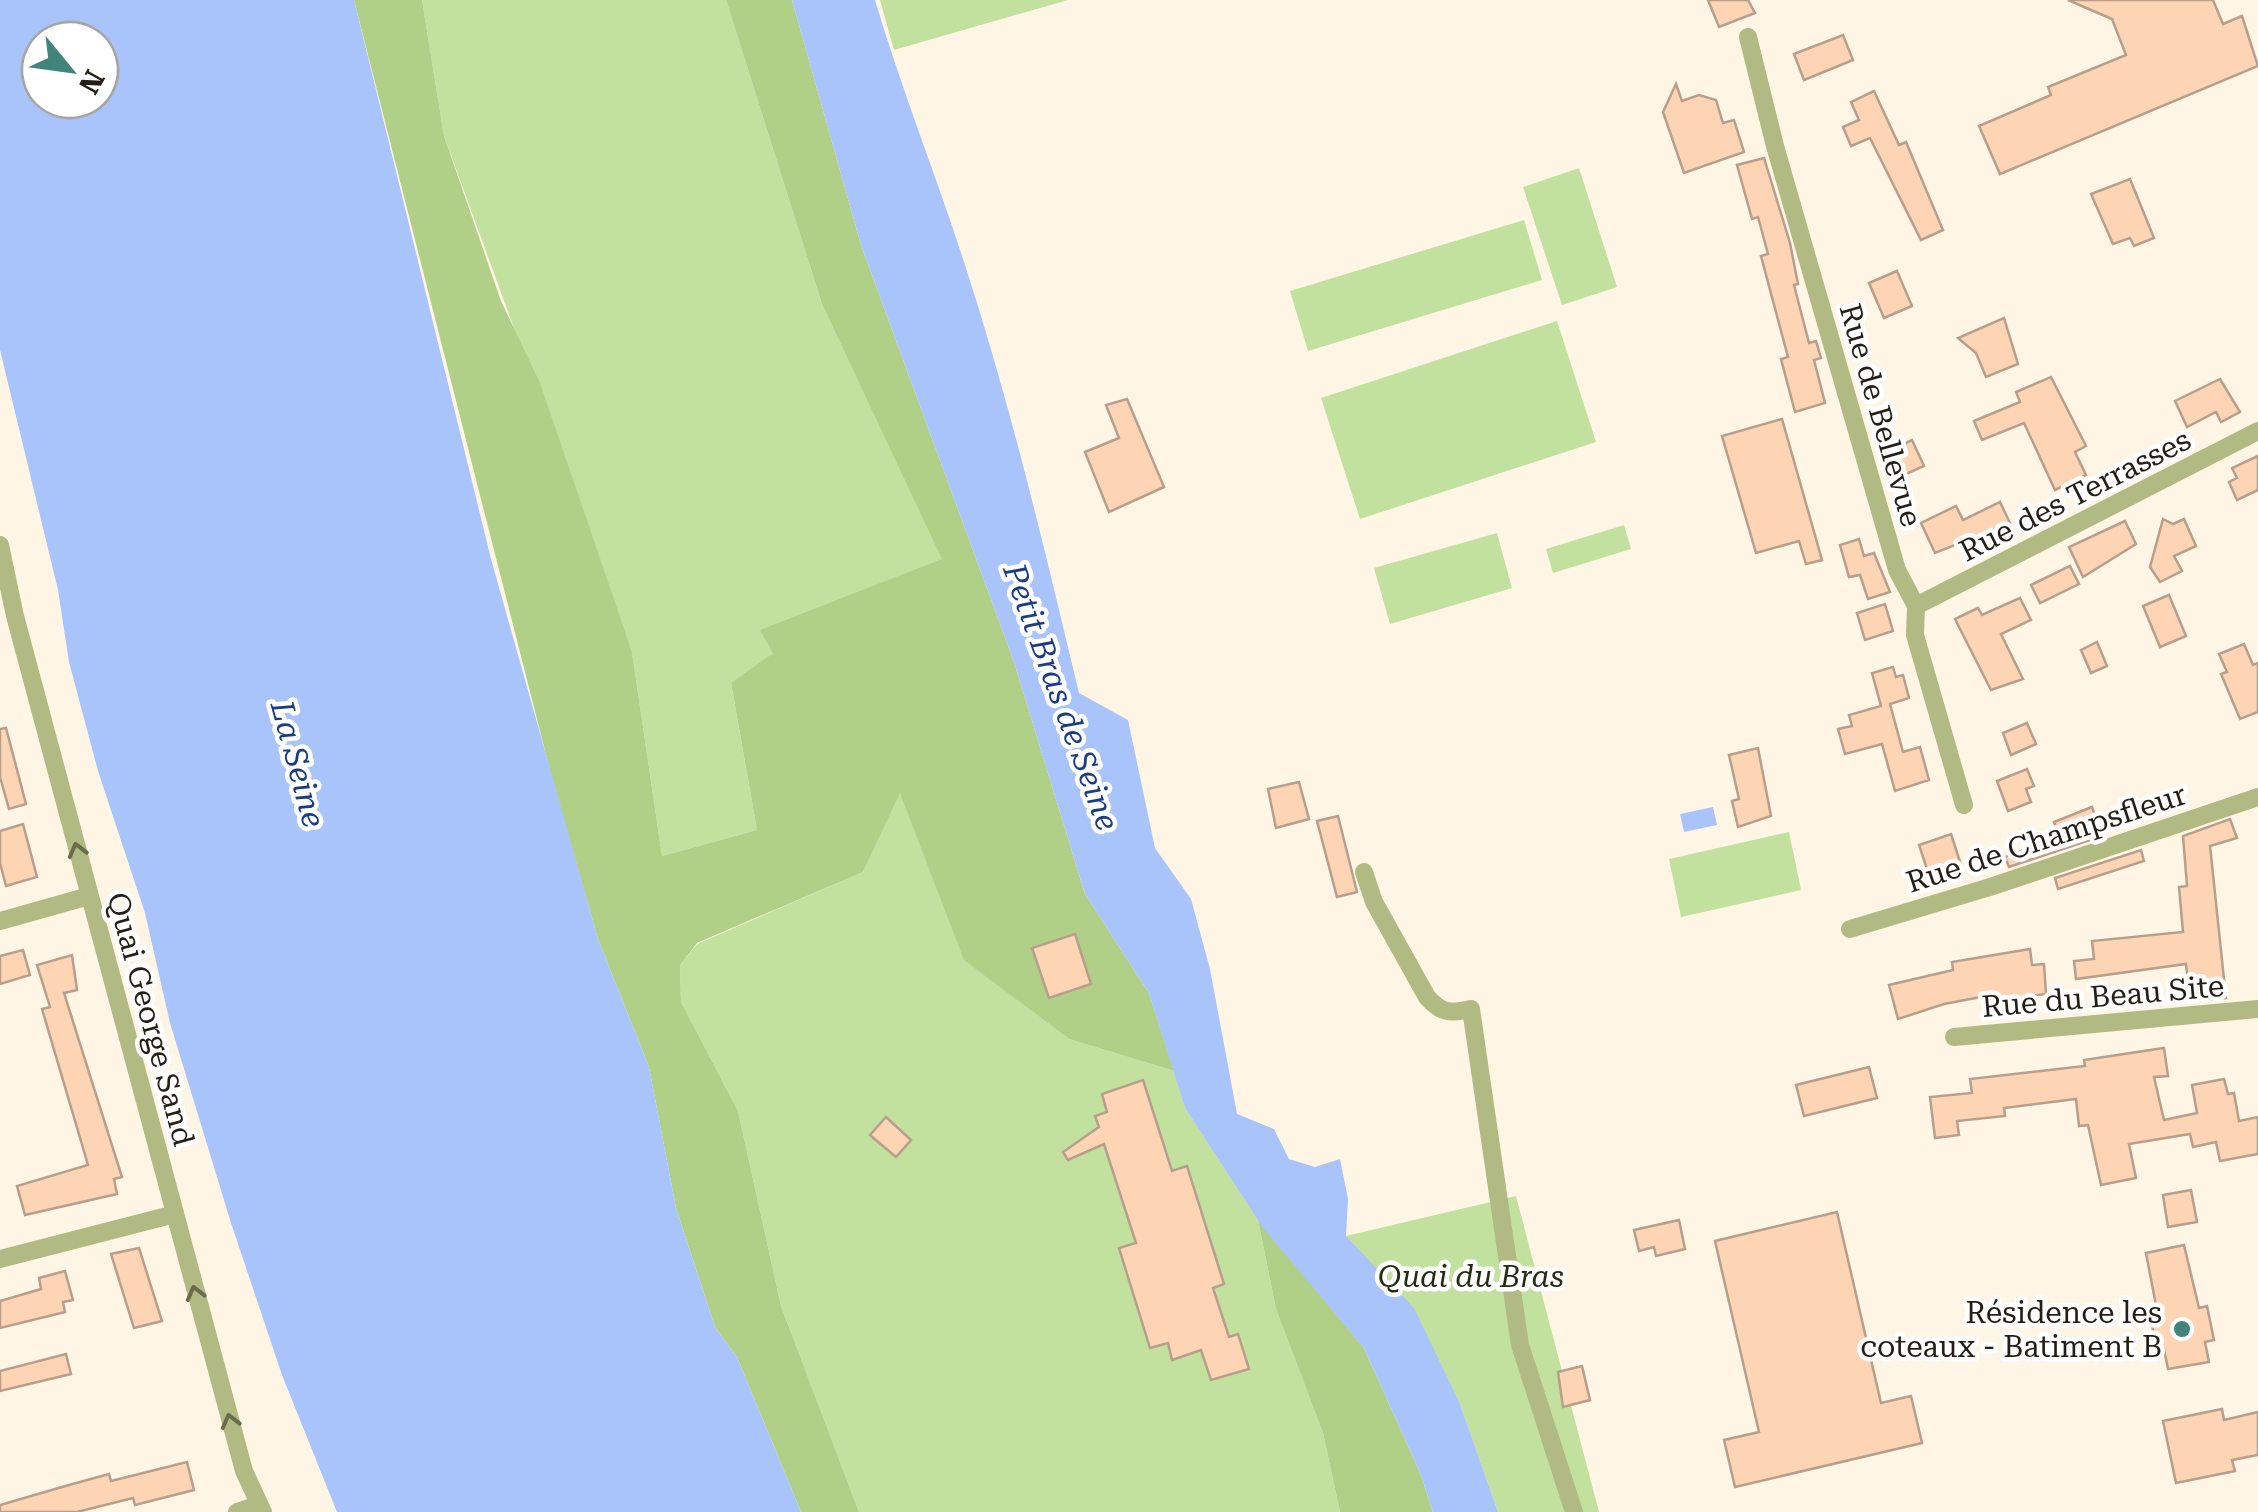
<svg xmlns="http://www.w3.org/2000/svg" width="2258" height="1512" viewBox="0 0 2258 1512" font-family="'Roboto Serif',serif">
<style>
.green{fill:#c2e09e}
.forest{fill:#b0d088}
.water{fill:#a9c4fa;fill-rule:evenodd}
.building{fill:#fdd5b5;stroke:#b79f8c;stroke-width:2.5}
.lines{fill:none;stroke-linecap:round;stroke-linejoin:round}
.minor{stroke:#b2ba84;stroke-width:18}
.oneway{stroke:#6b6c4c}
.poi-dot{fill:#41857a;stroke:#fff;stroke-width:4}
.labels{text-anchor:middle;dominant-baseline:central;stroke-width:9;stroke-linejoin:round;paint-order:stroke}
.street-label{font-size:30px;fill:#241e15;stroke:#fff}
.park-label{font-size:30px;font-style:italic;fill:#222e10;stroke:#fff}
.poi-label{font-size:30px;fill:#241e15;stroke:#fff;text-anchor:end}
.water-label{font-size:32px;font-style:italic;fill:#1a3c87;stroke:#fff}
</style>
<rect width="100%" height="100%" fill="#fff5e5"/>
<g class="green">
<polygon points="422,0 726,0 822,304 943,559 773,653 731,684 757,830 662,856 632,652 444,136"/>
<polygon points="880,0 1068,0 894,50"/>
<polygon points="1579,168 1617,287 1562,305 1523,187"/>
<polygon points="1524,220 1542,280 1308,351 1290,291"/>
<polygon points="1557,321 1596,442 1360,519 1321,398"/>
<polygon points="1624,525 1631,549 1553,573 1546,549"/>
<polygon points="1497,533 1512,588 1390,624 1374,568"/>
<polygon points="900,792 965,960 1069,1039 1174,1071 1185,1108 1258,1220 1276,1309 1323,1433 1340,1512 859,1512 781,1306 738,1111 681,1002 680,965 697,944 863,872"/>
<polygon points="1789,832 1801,890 1681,917 1669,859"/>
<polygon points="1516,1196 1599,1512 1498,1512 1460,1404 1346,1236"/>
</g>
<g class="forest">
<polygon points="354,0 422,0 444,136 501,301 540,383 632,652 662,856 757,830 731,683 773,653 760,630 942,559 822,304 726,0 792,0 861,245 1014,662 1085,894 1149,993 1174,1071 1069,1039 964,960 900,793 863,872 697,943 680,965 681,1002 738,1111 781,1306 859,1512 801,1512 737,1357 715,1327 676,1208 649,1067 598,939 553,782"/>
<polygon points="1258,1220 1364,1348 1421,1475 1433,1512 1340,1512 1323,1433 1276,1309"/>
</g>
<g class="water">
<path d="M0 0H354L491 559 598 939 649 1067 676 1208 715 1327 737 1357 801 1512H337L282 1375 231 1223 170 1023 145 913 98 771 69 662 58 590 0 350ZM100 40V100H40V40Z"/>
<path d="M792 0H875C901 88 935 172 963 259 1010 402 1044 547 1079 693L1128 720 1155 848 1191 899 1210 969 1237 1114 1274 1129 1289 1159 1315 1167 1340 1159 1348 1199 1346 1236 1414 1308 1460 1404 1498 1512H1433L1421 1475 1364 1348 1263 1228 1185 1108 1149 993 1085 894 1014 662 861 245Z"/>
<polygon points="1713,807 1717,825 1684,832 1680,814"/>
</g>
<g class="building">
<polygon points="1708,0 1748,0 1755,13 1719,27"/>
<polygon points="2068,0 2213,0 2223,24 2242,16 2258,66 2000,174 1979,126 2051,95 2048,87 2126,55 2112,19"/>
<polygon points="1843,35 1853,60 1804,80 1794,54"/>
<polygon points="1676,84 1682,101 1699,95 1716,100 1723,123 1734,120 1744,152 1684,173 1663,112"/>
<polygon points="1874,91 1899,145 1906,142 1943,230 1921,240 1870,138 1851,146 1843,127 1859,120 1851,102"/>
<polygon points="1764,158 1790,243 1798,284 1794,285 1809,343 1816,341 1821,358 1814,360 1825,403 1795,412 1781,359 1788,357 1761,256 1768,254 1758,217 1752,219 1737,165"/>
<polygon points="2130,179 2154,238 2134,246 2130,238 2113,244 2091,194"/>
<polygon points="1897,271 1912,306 1884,318 1869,283"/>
<polygon points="2004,318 2018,364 1986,377 1976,353 1958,338"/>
<polygon points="2051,377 2086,446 2075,452 2086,475 2055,490 2024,423 1982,440 1974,421 2020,402 2016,392"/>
<polygon points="2220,379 2240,412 2221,422 2216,412 2187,427 2175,401"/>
<polygon points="1127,399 1164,487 1109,512 1085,452 1119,438 1106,405"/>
<polygon points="1782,419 1822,560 1806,564 1799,541 1756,553 1722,436"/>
<polygon points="1912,440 1924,466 1904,475 1892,450"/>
<polygon points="2258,456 2258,490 2237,500 2229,482 2237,478 2232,468"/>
<polygon points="2000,502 2010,523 1935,553 1921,523 1956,506 1963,520"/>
<polygon points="2163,519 2173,524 2184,519 2196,546 2174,556 2182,571 2160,582 2150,567"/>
<polygon points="2125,521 2136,544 2083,577 2069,547"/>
<polygon points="1859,539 1864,556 1874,553 1890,592 1868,599 1860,575 1849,577 1840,545"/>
<polygon points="2070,566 2079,584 2040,603 2031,585"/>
<polygon points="2169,595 2186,636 2160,647 2143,606"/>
<polygon points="2020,598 2031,620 2001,634 2023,679 1991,690 1955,619 1978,608 1982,615"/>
<polygon points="1885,604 1893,631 1865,640 1857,613"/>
<polygon points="2097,642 2107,666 2091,673 2081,650"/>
<polygon points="2244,644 2253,665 2258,663 2258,712 2240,719 2221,674 2227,672 2219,654"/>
<polygon points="1893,667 1896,677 1903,675 1909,698 1890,704 1903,752 1920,747 1929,780 1895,791 1882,744 1845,754 1838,729 1852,726 1849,715 1881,706 1872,673"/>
<polygon points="2027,723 2036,744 2011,755 2003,733"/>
<polygon points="6,728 26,804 9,809 0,777 0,729"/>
<polygon points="1758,748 1771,816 1738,827 1732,801 1739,799 1729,755"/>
<polygon points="2027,769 2034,786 2026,789 2031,802 2008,811 1997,781"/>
<polygon points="1299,782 1309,819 1276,828 1268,789"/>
<polygon points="2092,807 2102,836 2009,867 2005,857 2059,837 2054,822"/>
<polygon points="1338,816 1357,892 1337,897 1317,821"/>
<polygon points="2230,819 2237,838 2210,846 2226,998 2190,1001 2186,964 2076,979 2074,961 2094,959 2092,941 2183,932 2179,887 2187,886 2183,836"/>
<polygon points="23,824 37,877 6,886 0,863 0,831"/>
<polygon points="1951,834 1963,871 1938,880 1933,867 1927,869 1919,845"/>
<polygon points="2141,850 2144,861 2058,889 2055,878"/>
<polygon points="1075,934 1091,984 1049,998 1032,948"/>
<polygon points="2030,949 2032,965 2044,964 2046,994 1998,1000 1997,994 1944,1004 1898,1019 1889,985 1953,970 1952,962"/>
<polygon points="23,950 30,975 0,984 0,956"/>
<polygon points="72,955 77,990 64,993 122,1177 114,1179 117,1194 25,1215 17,1186 88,1165 42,1009 50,1007 37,965"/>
<polygon points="2164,1048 2168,1076 2154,1077 2164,1120 2197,1113 2192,1085 2224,1079 2228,1094 2234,1093 2239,1121 2258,1117 2258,1154 2220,1161 2216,1142 2193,1147 2190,1134 2129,1144 2136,1178 2101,1185 2088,1125 2079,1126 2076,1099 2004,1108 2005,1116 1957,1121 1959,1135 1935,1138 1930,1097 1972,1093 1970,1079 2085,1066 2084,1060"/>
<polygon points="1869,1067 1877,1098 1804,1116 1796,1085"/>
<polygon points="1143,1080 1172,1171 1187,1166 1224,1284 1213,1288 1229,1337 1238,1334 1249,1369 1211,1380 1201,1350 1172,1360 1168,1343 1150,1348 1119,1248 1136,1243 1104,1144 1068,1160 1063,1152 1099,1127 1095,1116 1107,1112 1102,1094"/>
<polygon points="886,1117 911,1140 896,1157 870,1135"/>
<polygon points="2191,1190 2197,1222 2168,1227 2163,1195"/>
<polygon points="1837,1212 1881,1403 1911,1396 1922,1443 1735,1487 1724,1440 1759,1432 1715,1241"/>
<polygon points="1679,1220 1685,1249 1656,1256 1654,1247 1639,1251 1634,1230"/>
<polygon points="2184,1245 2199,1308 2207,1306 2214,1340 2205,1342 2209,1362 2168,1369 2164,1349 2156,1351 2151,1317 2158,1316 2146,1253"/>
<polygon points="139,1248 162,1321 134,1328 111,1254"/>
<polygon points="65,1271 73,1300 63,1302 65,1312 0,1328 0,1301 41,1289 39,1278"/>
<polygon points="66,1354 71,1374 0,1391 0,1371"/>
<polygon points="1582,1366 1590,1400 1563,1407 1558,1372"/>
<polygon points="2222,1409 2224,1420 2258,1412 2258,1455 2232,1460 2235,1471 2176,1483 2163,1421"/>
<polygon points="187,1462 194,1490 135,1505 133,1498 77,1512 0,1512 0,1505 69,1485 109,1474 111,1481"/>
</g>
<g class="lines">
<g class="minor">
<polyline points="1748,37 1775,146 1897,570 1916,606 1915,635 1964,805"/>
<polyline points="0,545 15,616 244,1471 263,1512"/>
<polyline points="1916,606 2258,431"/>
<path d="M1364 872 1374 902 1427 997C1441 1013 1450 1014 1471 1009L1520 1345 1574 1512"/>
<polyline points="0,921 89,896"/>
<polyline points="1850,929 1990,887 2258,797"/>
<polyline points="1954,1037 2258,1009"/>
<polyline points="0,1259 175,1214"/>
<polyline points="237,1512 258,1505"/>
</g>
</g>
<defs><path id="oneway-chevron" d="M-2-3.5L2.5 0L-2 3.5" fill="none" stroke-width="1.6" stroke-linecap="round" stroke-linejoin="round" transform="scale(2.5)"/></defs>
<g class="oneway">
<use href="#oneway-chevron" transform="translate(77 850) rotate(-105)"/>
<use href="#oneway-chevron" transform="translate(195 1293) rotate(-105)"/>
<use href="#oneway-chevron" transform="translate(230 1421) rotate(-105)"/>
</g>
<circle class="poi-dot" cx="2182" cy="1329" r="10"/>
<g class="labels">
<g class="street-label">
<text transform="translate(1881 415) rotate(74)">Rue de Bellevue</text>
<text transform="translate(2075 495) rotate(-27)">Rue des Terrasses</text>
<text transform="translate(2046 838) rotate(-18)">Rue de Champsfleur</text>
<text transform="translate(2103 996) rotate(-5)">Rue du Beau Site</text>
<text transform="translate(151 1019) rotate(75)">Quai George Sand</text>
</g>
<g class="park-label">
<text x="1471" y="1276">Quai du Bras</text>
</g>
<g class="poi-label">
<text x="2162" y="1312">Résidence les<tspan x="2162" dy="34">coteaux - Batiment B</tspan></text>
</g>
<g class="water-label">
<text transform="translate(1061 697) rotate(70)">Petit Bras de Seine</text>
<text transform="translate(298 764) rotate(75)">La Seine</text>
</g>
</g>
<g transform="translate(70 70) rotate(119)"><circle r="48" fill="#ffffff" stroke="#a7a5a1" stroke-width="2.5"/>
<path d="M0-8L18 38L0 25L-18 38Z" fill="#41857a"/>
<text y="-15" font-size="28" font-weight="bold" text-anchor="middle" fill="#241e15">N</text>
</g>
</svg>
